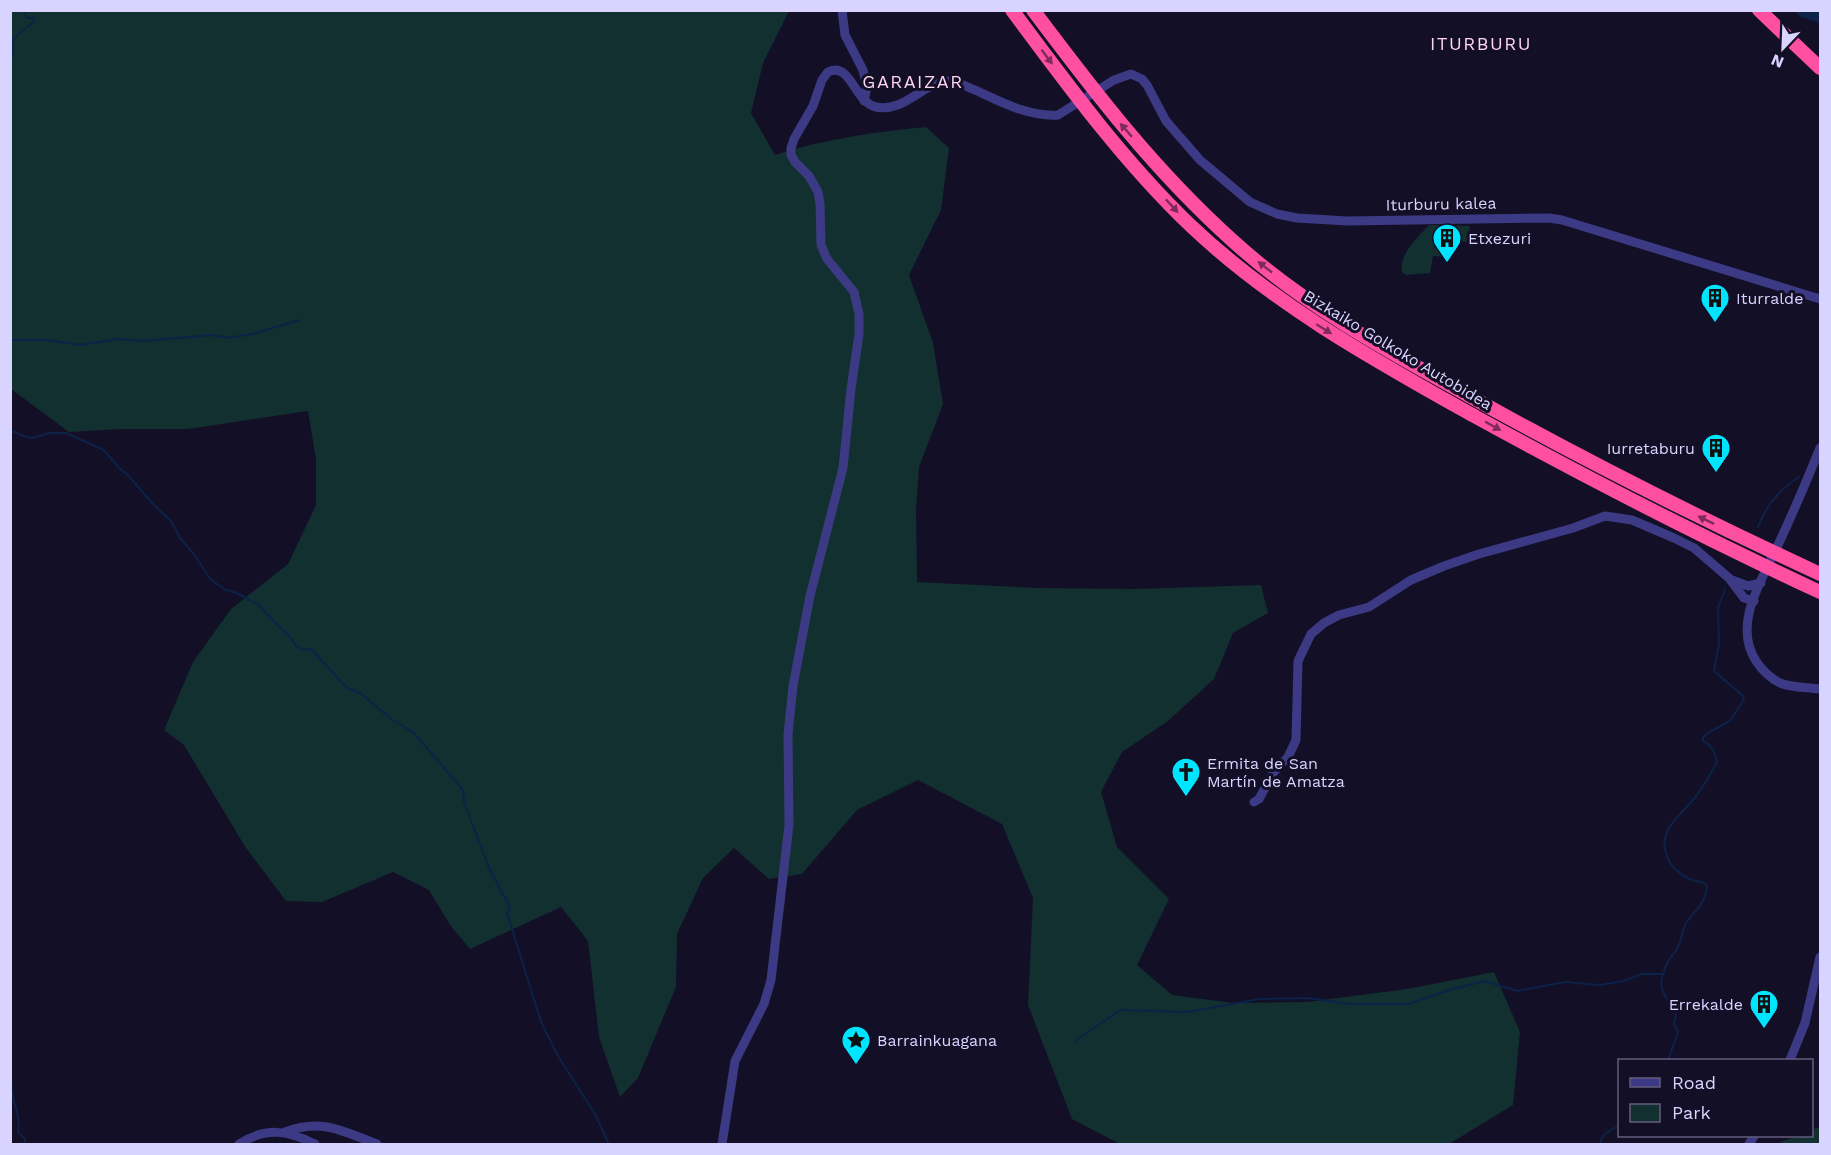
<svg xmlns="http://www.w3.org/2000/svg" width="1831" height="1155" viewBox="0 0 1831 1155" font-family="'Work Sans',sans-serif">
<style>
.green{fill:#12302f}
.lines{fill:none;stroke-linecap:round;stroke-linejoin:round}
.stream{stroke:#0c2248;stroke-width:2}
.river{stroke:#0c2248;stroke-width:14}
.minor{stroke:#3d3a85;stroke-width:9}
.highway{stroke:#ff4fa3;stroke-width:14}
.oneway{fill:#7d2c5e}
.labels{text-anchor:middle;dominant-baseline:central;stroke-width:6;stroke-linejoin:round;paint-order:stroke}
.street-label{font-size:16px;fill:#d9d4ff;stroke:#130f26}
.poi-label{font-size:16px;fill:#d9d4ff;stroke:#130f26;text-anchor:start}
.neighbourhood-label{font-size:18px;letter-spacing:1.5px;fill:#ffd6f0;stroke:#130f26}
</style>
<rect width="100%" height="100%" fill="#130f26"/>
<g class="green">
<path d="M11 11H789L763 63 751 113 775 155C824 139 874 132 926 127L949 148 941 210 909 275 933 343 943 404 919 467 916 510 917 582 1037 588 1135 589 1261 585 1268 613 1233 633 1214 679 1168 721 1122 752 1101 792 1117 847 1169 899 1137 965 1172 995 1233 1003 1307 1002 1407 989 1494 972 1520 1032 1513 1105 1449 1144H1120L1072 1119 1028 1005 1033 898 1002 824 918 780 857 810 802 874 769 879 734 848 703 878 677 934 676 987 638 1078 620 1097 599 1037 588 941 561 907 470 949 450 925 429 890 393 872 322 902 286 901 246 848 184 745 164 730 193 662 231 609 288 564 316 505V459L308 411 188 429H120L69 432 11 389Z"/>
<path d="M1429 225 1470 226 1468 242 1449 241 1447 257 1433 256 1430 273 1406 275 1402 272C1399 254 1417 238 1429 225Z"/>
<polygon points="1820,1128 1820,1144 1776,1144 1797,1136 1812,1136 1812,1129"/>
</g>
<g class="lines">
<g class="stream">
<polyline points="10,59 13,54 13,39 35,21 33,18 27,18 24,10"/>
<polyline points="10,340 48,340 80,345 118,339 143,341 212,335 228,338 252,334 300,320"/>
<polyline points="10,430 26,437 33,438 49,433 66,433 104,450 119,468 128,475 152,503 171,521 180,538 193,553 211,580 226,590 237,593 259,605 278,626 289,635 296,646 303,650 311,649 346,687 362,694 391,719 413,732 463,790 464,802 489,868 510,907 507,913 541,1022 558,1056 595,1114 609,1144"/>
<polyline points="1819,474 1820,474"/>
<path d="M1758 527C1766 506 1780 489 1799 477"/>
<polyline points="1075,1041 1120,1010 1187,1012 1260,999 1308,998 1350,1004 1409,1004 1449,990 1485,981 1517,991 1565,982 1599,985 1624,981 1642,974 1664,974"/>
<path d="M1668 1060 1678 1032 1674 1023 1677 1010C1660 994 1656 982 1669 960 1671 956 1675 953 1677 949 1682 940 1681 931 1687 922 1695 910 1706 903 1707 886L1702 882C1690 881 1683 876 1674 868 1670 864 1669 861 1667 856 1657 832 1678 817 1692 801 1702 790 1710 775 1717 762 1715 752 1712 745 1703 741V737L1711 731 1730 721 1744 699 1742 695 1714 671 1719 644 1718 608 1725 589"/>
<path d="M10 1079C14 1085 10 1086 12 1093 14 1106 21 1118 18 1132L25 1139V1144"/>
<path d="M1600 1144C1602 1133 1610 1130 1620 1126"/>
</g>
<polyline class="river" points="1803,10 1820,16"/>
<g class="minor">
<polyline points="842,10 845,35 863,70 867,87 864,101"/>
<path d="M1820 448C1807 480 1793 513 1778 545 1762 580 1732 624 1756 661 1762 670 1770 678 1780 683 1792 688 1807 687 1820 689"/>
<polyline points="1732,580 1748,586 1761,583"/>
<polyline points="1254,802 1259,799 1273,773 1288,757 1296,740 1298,661 1311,634 1324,623 1339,615 1369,607 1411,580 1444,566 1479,554 1573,528 1605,516 1632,520 1674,538 1694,548 1729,578 1744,598 1754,601"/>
<polyline points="1790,1060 1805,1023 1820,957"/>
<path d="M285 1132C322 1118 342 1131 377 1144"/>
<path d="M239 1144C266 1127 287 1130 315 1144"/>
<path d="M722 1144 735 1061 764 1004 771 980 789 825 788 734 793 686 810 596 843 468 851 389 859 334V314L854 292 827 259 821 245 820 204 818 192 809 176 795 162 791 155V148L794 139 813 106 822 80 828 72C851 61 854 102 876 107 904 113 922 83 949 81 957 81 967 87 975 90 1001 102 1029 117 1058 115L1114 80 1131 74 1142 79 1147 85 1166 121 1200 160 1250 202 1277 214 1297 218 1347 221 1549 218 1562 220 1820 299"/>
<polyline points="1749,1144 1754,1136"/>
</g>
<g class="highway">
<path d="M1012 10C1067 84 1123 161 1190 225 1274 305 1376 361 1476 417 1589 479 1704 538 1820 592"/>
<path d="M1033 10C1096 94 1155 171 1233 241 1301 303 1384 349 1464 393 1580 458 1699 518 1820 574"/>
<polyline points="1759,10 1820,68"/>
</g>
</g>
<defs><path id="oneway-solid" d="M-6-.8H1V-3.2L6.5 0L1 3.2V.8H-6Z" transform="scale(1.5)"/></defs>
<g class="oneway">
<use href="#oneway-solid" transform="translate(1047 57) rotate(53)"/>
<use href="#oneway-solid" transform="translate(1126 130) rotate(-131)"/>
<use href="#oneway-solid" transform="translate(1172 206) rotate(47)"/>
<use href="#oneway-solid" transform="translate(1265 267) rotate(-142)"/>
<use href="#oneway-solid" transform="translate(1324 329) rotate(32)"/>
<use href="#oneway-solid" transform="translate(1493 426) rotate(29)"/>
<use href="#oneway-solid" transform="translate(1706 520) rotate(-154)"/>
</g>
<defs>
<g id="building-pin" transform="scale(1.5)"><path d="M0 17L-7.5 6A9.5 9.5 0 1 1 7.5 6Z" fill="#00e5ff" stroke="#130f26"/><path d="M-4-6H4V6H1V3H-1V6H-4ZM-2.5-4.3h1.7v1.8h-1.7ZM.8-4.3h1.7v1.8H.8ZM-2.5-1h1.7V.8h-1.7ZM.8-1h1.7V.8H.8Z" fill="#111"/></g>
<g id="church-pin" transform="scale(1.5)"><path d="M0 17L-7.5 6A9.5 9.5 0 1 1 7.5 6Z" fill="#00e5ff" stroke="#130f26"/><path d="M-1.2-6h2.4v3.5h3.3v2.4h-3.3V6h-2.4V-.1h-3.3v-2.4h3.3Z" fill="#111"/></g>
<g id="sight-pin" transform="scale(1.5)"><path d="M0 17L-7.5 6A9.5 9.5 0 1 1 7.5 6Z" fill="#00e5ff" stroke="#130f26"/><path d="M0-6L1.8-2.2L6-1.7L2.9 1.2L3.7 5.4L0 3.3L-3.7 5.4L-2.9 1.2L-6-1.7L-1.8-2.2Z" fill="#111"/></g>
</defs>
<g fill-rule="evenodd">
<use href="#building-pin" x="1447" y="238"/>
<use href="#building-pin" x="1715" y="298"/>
<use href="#building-pin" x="1716" y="448"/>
<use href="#church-pin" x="1186" y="772"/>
<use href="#building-pin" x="1764" y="1004"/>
<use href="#sight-pin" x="856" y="1040"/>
</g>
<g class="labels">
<g class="street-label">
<text transform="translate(1441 204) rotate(-1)">Iturburu kalea</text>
<text transform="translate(1398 350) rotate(31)">Bizkaiko Golkoko Autobidea</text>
</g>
<g class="poi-label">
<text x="1468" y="238">Etxezuri</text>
<text x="1736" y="298">Iturralde</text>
<text x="1695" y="448" text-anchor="end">Iurretaburu</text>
<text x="1207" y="763">Ermita de San<tspan x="1207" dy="18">Martín de Amatza</tspan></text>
<text x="1743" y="1004" text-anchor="end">Errekalde</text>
<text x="877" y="1040">Barrainkuagana</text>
</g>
<g class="neighbourhood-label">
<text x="1481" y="43">ITURBURU</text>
<text x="913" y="81">GARAIZAR</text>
</g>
</g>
<rect width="1831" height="1155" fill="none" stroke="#d9d4ff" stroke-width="24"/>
<rect x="1618" y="1059" width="195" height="78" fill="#130f26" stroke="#625e7d" stroke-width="1.5"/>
<rect x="1630" y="1078" width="30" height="9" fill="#3d3a85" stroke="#625e7d" stroke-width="1.5"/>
<text x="1672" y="1089" font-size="18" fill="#d9d4ff">Road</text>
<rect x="1630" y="1104" width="30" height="18" fill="#12302f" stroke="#625e7d" stroke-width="1.5"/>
<text x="1672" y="1119" font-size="18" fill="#d9d4ff">Park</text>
<g transform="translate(1783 48) rotate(203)" stroke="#130f26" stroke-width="4.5" paint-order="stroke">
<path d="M0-4.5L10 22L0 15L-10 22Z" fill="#d9d4ff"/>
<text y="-9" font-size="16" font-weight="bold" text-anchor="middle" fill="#d9d4ff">N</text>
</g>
</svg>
